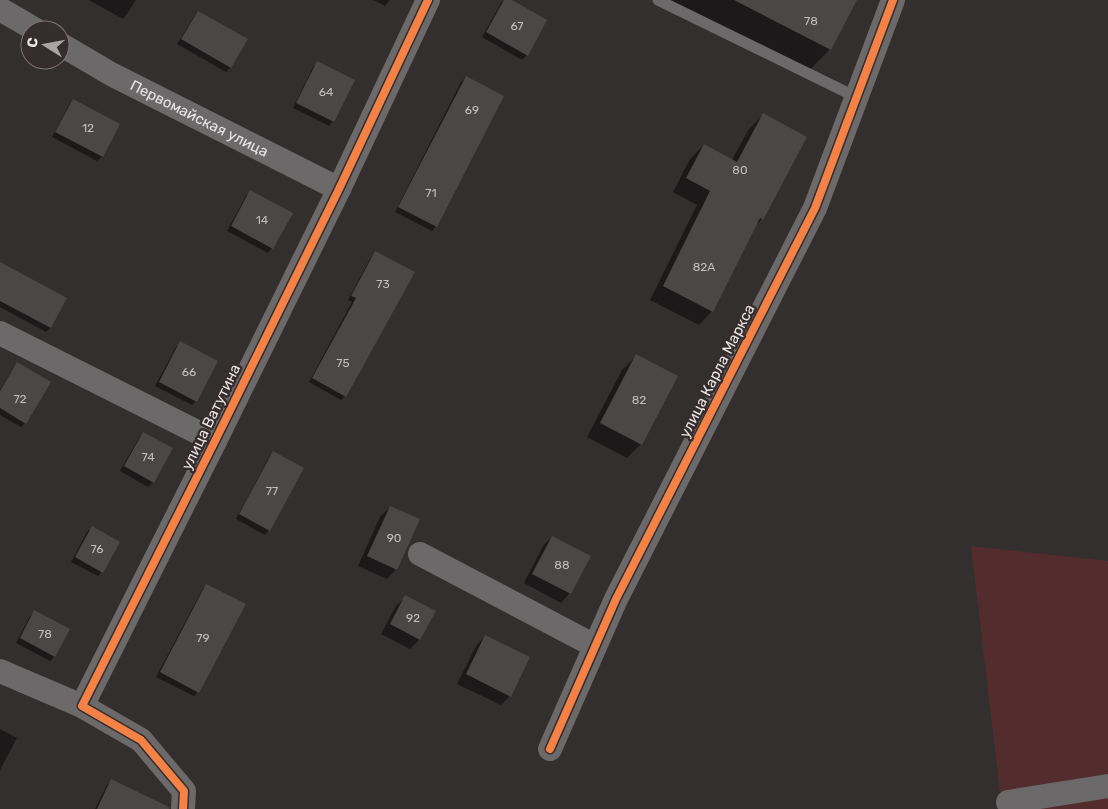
<svg xmlns="http://www.w3.org/2000/svg" width="1108" height="809" viewBox="0 0 1108 809" font-family="Rubik,sans-serif">
<style>
.green{fill:#532c2d}
.shadow{fill:#0007}
.building{fill:#4a4747}
.lines{fill:none;stroke-linecap:round;stroke-linejoin:round}
.service{stroke:#6b6969;stroke-width:11}
.minor{stroke:#6b6969;stroke-width:24}
.cycleway-casing{stroke:#352d2d;stroke-width:11}
.cycleway{stroke:#f48246;stroke-width:8}
.labels{text-anchor:middle;dominant-baseline:central;stroke-width:5;stroke-linejoin:round;paint-order:stroke}
.number-label{font-size:12px;fill:#c2bebe}
.street-label{font-size:15px;fill:#eae5e5;stroke:#352d2d}
</style>
<rect width="100%" height="100%" fill="#332f2f"/>
<polygon class="green" points="971,546 1108,561 1108,809 1002,809"/>
<g class="shadow">
<polygon points="89,0 136,0 127,14 123,19"/>
<polygon points="373,0 390,0 385,6"/>
<polygon points="504,0 509,0 527,55 522,60 482,37 501,3"/>
<polygon points="665,0 855,0 830,49 807,73"/>
<polygon points="198,12 246,40 230,68 226,72 177,44 194,17"/>
<polygon points="317,63 333,121 329,126 293,108 313,67"/>
<polygon points="466,77 436,226 432,231 395,212 461,82"/>
<polygon points="73,100 118,125 102,157 97,161 52,137 69,105"/>
<polygon points="763,115 762,219 755,226 712,311 699,325 650,300 697,205 673,192 690,159 704,145 732,160 749,129"/>
<polygon points="251,192 291,214 272,248 268,253 227,231 246,196"/>
<polygon points="376,252 345,396 341,400 309,382 352,302 348,300 371,257"/>
<polygon points="0,273 66,299 50,328 46,332 0,307"/>
<polygon points="181,343 196,401 192,405 155,386 176,347"/>
<polygon points="636,356 676,377 641,444 627,458 587,437 622,370"/>
<polygon points="18,364 25,423 21,427 0,415 0,390 13,368"/>
<polygon points="143,433 153,482 148,487 120,471 139,438"/>
<polygon points="273,452 269,530 265,535 236,519 269,457"/>
<polygon points="390,507 396,569 387,579 358,566 380,517"/>
<polygon points="92,528 102,572 98,576 71,562 87,532"/>
<polygon points="552,537 570,593 561,603 524,583 543,546"/>
<polygon points="206,585 198,692 194,696 156,677 202,590"/>
<polygon points="406,597 434,612 419,640 410,649 381,634 396,606"/>
<polygon points="35,612 68,630 54,657 50,661 16,643 30,616"/>
<polygon points="485,636 510,696 501,705 457,684 476,646"/>
<polygon points="0,729 17,738 0,770"/>
<polygon points="112,781 136,809 95,809 107,785"/>
</g>
<g class="building">
<polygon points="504,0 512,0 547,20 528,56 486,32"/>
<polygon points="734,0 857,0 831,50"/>
<polygon points="198,11 248,39 231,68 181,39"/>
<polygon points="317,61 355,80 334,122 296,103"/>
<polygon points="466,76 504,96 437,227 398,207"/>
<polygon points="73,99 120,124 103,157 55,132"/>
<polygon points="763,113 807,137 763,220 760,218 713,312 663,286 710,191 686,178 704,144 737,162"/>
<polygon points="250,190 293,213 273,249 231,226"/>
<polygon points="375,251 415,272 346,397 312,378 356,298 351,296"/>
<polygon points="0,262 67,298 51,328 0,301"/>
<polygon points="180,341 218,361 197,402 159,382"/>
<polygon points="636,354 678,376 642,445 600,423"/>
<polygon points="17,362 51,382 26,424 0,408 0,391"/>
<polygon points="143,432 173,448 154,483 124,466"/>
<polygon points="273,451 304,468 270,531 239,514"/>
<polygon points="390,506 420,519 397,570 367,556"/>
<polygon points="92,526 120,542 103,573 75,557"/>
<polygon points="552,536 591,556 571,594 532,574"/>
<polygon points="206,584 246,604 199,693 160,672"/>
<polygon points="405,595 436,611 420,640 390,624"/>
<polygon points="34,610 70,629 55,657 20,638"/>
<polygon points="485,635 530,657 511,697 466,674"/>
<polygon points="111,779 169,807 169,809 97,809"/>
</g>
<g class="lines">
<polyline class="service" points="658,0 856,97"/>
<g class="minor">
<polyline points="0,9 36,30"/>
<path id="s1" d="M60 44 111 74 339 189"/>
<polyline points="0,333 215,441"/>
<polyline points="420,554 595,646"/>
<polyline points="0,671 82,706"/>
<polyline points="550,749 616,599 815,208 893,0"/>
<polyline points="1008,802 1108,786"/>
<polyline points="183,809 184,791 141,740 82,706 215,441 339,189 428,0"/>
</g>
<g class="cycleway-casing">
<g id="cycleway">
<polyline points="550,749 616,599 815,208 893,0"/>
<polyline points="183,809 184,791 141,740 82,706 215,441 339,189 428,0"/>
</g>
</g>
<use href="#cycleway" class="cycleway"/>
</g>
<g class="labels">
<g class="number-label">
<text x="811" y="21">78</text>
<text x="517" y="26">67</text>
<text x="326" y="92">64</text>
<text x="472" y="110">69</text>
<text x="88" y="128">12</text>
<text x="740" y="170">80</text>
<text x="431" y="193">71</text>
<text x="262" y="220">14</text>
<text x="704" y="267">82А</text>
<text x="383" y="284">73</text>
<text x="343" y="363">75</text>
<text x="189" y="372">66</text>
<text x="20" y="399">72</text>
<text x="639" y="400">82</text>
<text x="148" y="457">74</text>
<text x="272" y="491">77</text>
<text x="394" y="538">90</text>
<text x="97" y="549">76</text>
<text x="562" y="565">88</text>
<text x="413" y="618">92</text>
<text x="45" y="634">78</text>
<text x="203" y="638">79</text>
</g>
<g class="street-label">
<text stroke="none"><textPath href="#s1" startOffset="158">Первомайская улица</textPath></text>
<text transform="translate(717 371) rotate(-63)">улица Карла Маркса</text>
<text transform="translate(211 417) rotate(-64)">улица Ватутина</text>
</g>
</g>
<g transform="translate(45 45) rotate(281)"><circle r="24" fill="#352d2d" stroke="#7d7777"/>
<path d="M0-4L9 19L0 12L-9 19Z" fill="#aaa5a5"/>
<text y="-8" font-size="14" font-weight="bold" text-anchor="middle" fill="#eae5e5">С</text>
</g>
</svg>
